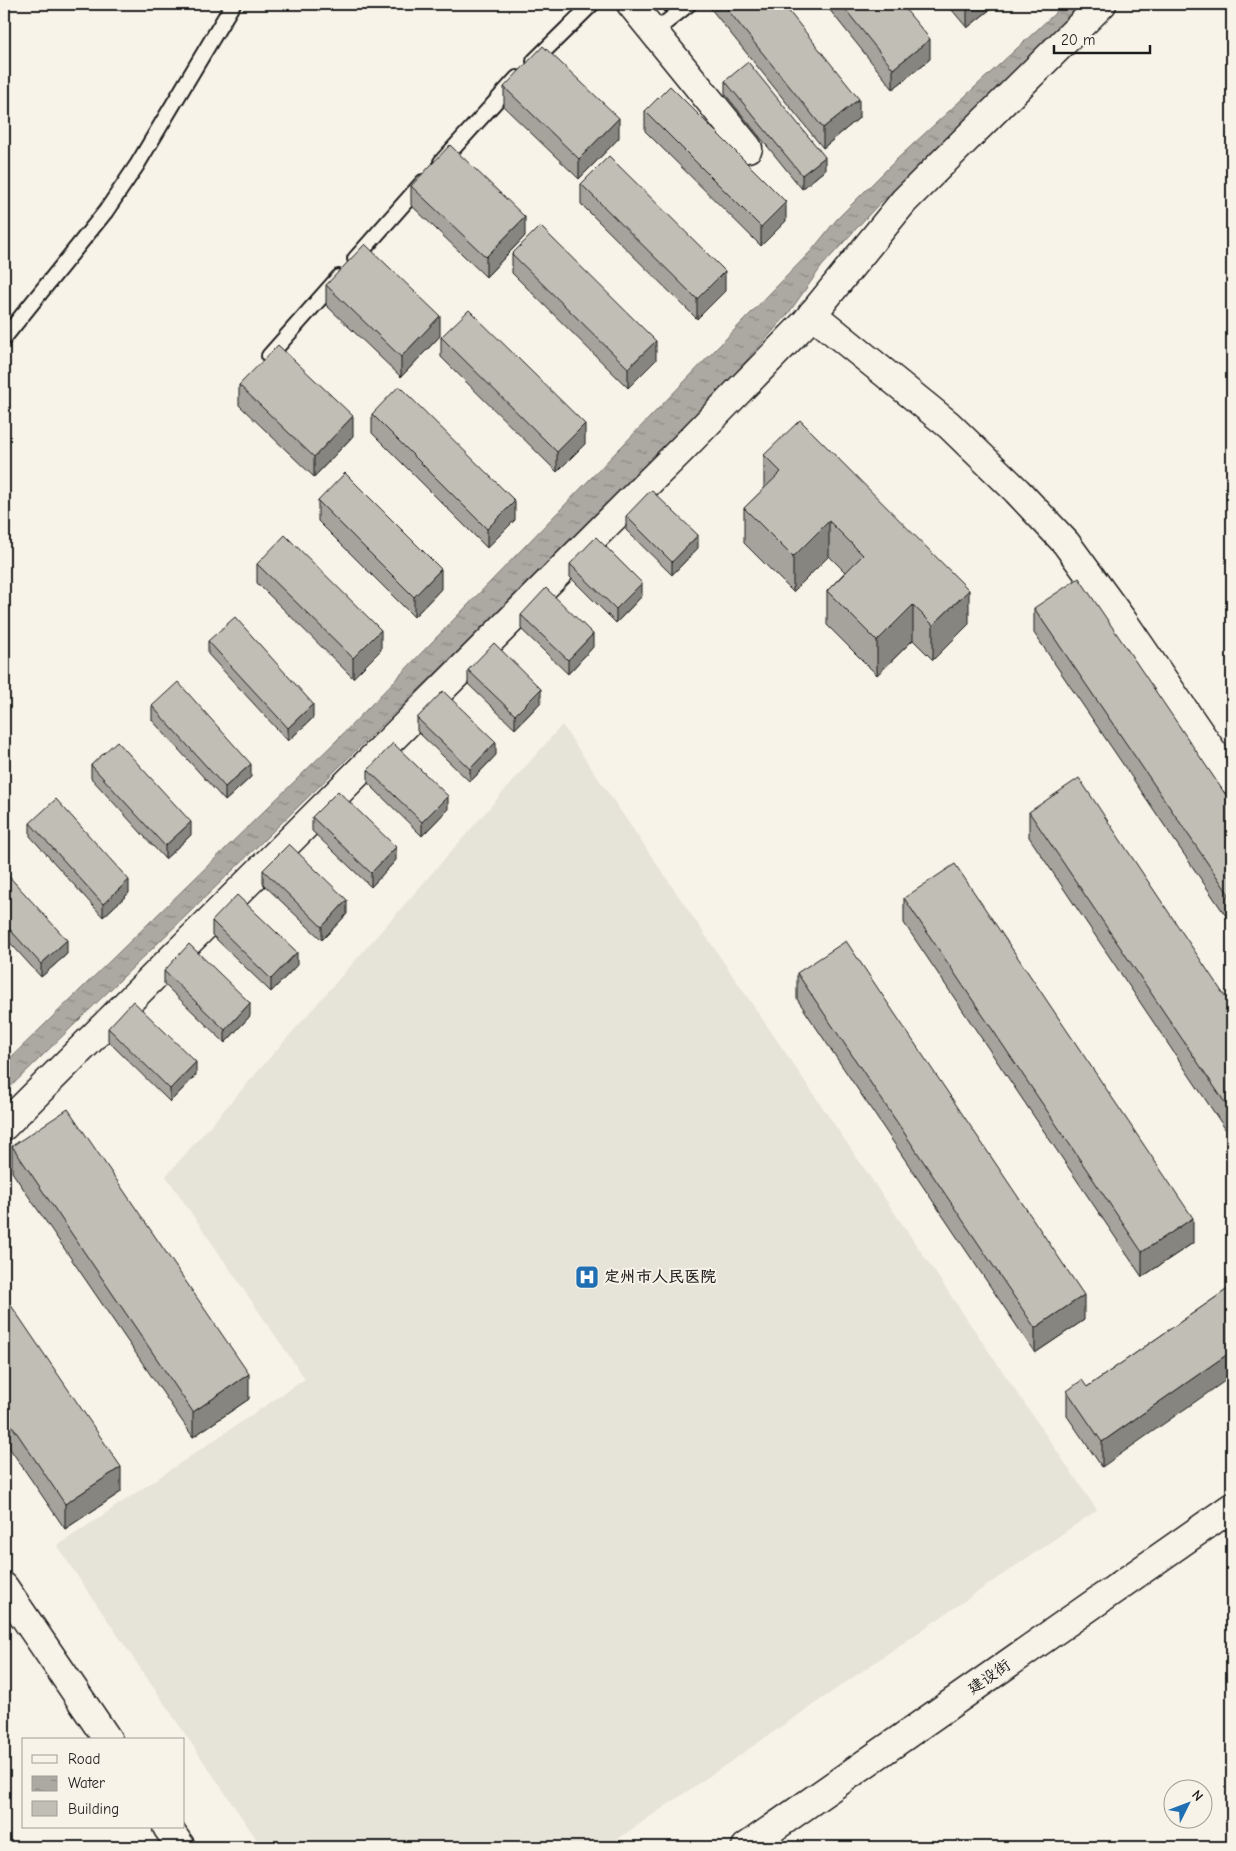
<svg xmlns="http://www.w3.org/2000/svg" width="1236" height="1851" viewBox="0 0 1236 1851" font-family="'Comic Neue','LXGW WenKai TC',sans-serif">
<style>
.built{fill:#e6e3d9}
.water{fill:url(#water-ripples);stroke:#72716c}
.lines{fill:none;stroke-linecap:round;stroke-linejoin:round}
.service-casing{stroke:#1c1c1c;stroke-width:18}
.minor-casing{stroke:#1c1c1c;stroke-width:31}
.tertiary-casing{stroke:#1c1c1c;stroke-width:31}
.service{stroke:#f7f3e8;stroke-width:14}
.minor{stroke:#f7f3e8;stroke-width:28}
.tertiary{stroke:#f7f3e8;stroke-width:28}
.wall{fill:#a5a39c;stroke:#1c1c1c}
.shaded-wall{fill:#86857f;stroke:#1c1c1c}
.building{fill:#c0beb5;stroke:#1c1c1c}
.labels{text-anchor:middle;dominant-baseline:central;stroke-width:4;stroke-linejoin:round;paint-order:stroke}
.poi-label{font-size:16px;font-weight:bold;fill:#1c1c1c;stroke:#f7f3e8;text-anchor:start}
.street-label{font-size:16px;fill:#1c1c1c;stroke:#f7f3e8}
</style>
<defs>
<pattern id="water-ripples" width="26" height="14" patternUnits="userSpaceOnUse" patternTransform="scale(1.25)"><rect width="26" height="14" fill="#aca9a2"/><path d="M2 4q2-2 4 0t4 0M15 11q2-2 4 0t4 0" fill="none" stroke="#8b8983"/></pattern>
</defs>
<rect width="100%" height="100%" fill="#f7f3e8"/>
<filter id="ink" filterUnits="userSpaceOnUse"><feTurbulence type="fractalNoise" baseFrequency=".02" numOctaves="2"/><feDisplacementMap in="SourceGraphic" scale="10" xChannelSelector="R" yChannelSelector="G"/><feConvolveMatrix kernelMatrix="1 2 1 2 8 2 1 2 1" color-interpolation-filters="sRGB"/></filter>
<g filter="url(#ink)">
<polygon class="built" points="562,725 1097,1510 606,1847 262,1847 57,1546 305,1379 166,1176"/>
<polygon class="water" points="1065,4 1093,4 876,207 822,266 788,314 681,434 4,1093 4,1064 336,741 812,250 837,219 896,160"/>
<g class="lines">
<g class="service-casing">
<g id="service">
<polyline points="654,32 689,4"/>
<polyline points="534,61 592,4"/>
<polyline points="441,162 517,78"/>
<polyline points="355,259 423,182"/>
<polyline points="4,338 106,211 137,165 233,4"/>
<polyline points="269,356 339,277"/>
</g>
</g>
<g class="minor-casing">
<g id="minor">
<polyline points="631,4 748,148"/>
<polyline points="812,314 949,425 1017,491 1066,543 1125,624 1232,780"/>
<polyline points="4,1126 684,447 806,322 904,201 1102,4"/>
</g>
</g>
<g class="tertiary-casing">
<g id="tertiary">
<polyline points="4,1587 108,1740"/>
<polyline points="167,1827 181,1847"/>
<polyline points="746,1847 1232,1507"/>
</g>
</g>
<use href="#service" class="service"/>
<use href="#minor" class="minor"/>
<use href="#tertiary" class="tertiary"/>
</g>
<g class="wall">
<polygon points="658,4 675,4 665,12"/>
<polygon points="707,4 783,4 859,118 823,148"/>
<polygon points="825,4 901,4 930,59 893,89"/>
<polygon points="947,4 997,4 967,28"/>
<polygon points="725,81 825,170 802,189 725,94"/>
<polygon points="504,87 619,138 579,179 504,107"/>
<polygon points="645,111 786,221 761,246 645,131"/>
<polygon points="581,184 725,291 697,319 581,204"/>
<polygon points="411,186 525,236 486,277 411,205"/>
<polygon points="512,254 656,360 628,388 512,273"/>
<polygon points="326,285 440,336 401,377 326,305"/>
<polygon points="441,337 585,444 557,472 441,357"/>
<polygon points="239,385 353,436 314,477 239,405"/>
<polygon points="372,414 515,520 487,548 372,433"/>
<polygon points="764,455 969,624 933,660 913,640 877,675 827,625 827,591 845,572 829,556 793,592 744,543 744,508 764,489"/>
<polygon points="318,501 441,589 414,617 318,521"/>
<polygon points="626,516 698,548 672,575 626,530"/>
<polygon points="257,564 381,650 353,678 257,583"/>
<polygon points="570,564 642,596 616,623 570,577"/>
<polygon points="1034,608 1232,804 1232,925 1034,633"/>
<polygon points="521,615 593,647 568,674 521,629"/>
<polygon points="208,641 313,718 288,741 208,654"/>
<polygon points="468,670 541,702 515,729 468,684"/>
<polygon points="152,706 251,777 225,801 152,720"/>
<polygon points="417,718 496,755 470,782 417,731"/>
<polygon points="91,765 191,835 165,859 91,778"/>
<polygon points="368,770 448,809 422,836 368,783"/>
<polygon points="1029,812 1232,1007 1232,1139 1029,837"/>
<polygon points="312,817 396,860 371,887 312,831"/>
<polygon points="30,823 129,893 103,917 30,836"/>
<polygon points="263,870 347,914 322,940 263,884"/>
<polygon points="4,871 67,954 41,977 4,936"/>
<polygon points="904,898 1193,1243 1142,1277 904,923"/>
<polygon points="212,921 297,965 271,992 212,935"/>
<polygon points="164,971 250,1016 225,1043 164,984"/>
<polygon points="797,973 1084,1320 1035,1353 797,999"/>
<polygon points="108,1028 196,1075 170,1102 108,1041"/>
<polygon points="12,1146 249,1399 193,1437 12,1172"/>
<polygon points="1232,1286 1102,1467 1067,1416 1067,1391 1087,1387"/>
<polygon points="4,1295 121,1492 65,1529 4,1440"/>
</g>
<g class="shaded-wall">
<polygon points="665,4 675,4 665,12"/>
<polygon points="973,4 997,4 967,28 967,9"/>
<polygon points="930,39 930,59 893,89 893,69"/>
<polygon points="859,99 859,118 823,148 823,128"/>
<polygon points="619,118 619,138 579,179 579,159"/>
<polygon points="825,157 825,170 802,189 802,175"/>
<polygon points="786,202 786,221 761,246 761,227"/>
<polygon points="525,217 525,236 486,277 486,257"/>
<polygon points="725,271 725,291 697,319 697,299"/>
<polygon points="440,316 440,336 401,377 401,357"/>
<polygon points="656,341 656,360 628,388 628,368"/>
<polygon points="353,416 353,436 314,477 314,457"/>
<polygon points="585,424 585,444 557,472 557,452"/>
<polygon points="515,501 515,520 487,548 487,529"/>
<polygon points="829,521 829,556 793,592 793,557"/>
<polygon points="698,535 698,548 672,575 672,562"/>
<polygon points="441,569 441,589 414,617 414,597"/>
<polygon points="642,583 642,596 616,623 616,609"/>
<polygon points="969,590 969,624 933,660 933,625"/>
<polygon points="913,605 913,640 877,675 877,641"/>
<polygon points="381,630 381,650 353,678 353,658"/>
<polygon points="593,634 593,647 568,674 568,660"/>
<polygon points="541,689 541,702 515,729 515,715"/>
<polygon points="313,704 313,718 288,741 288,728"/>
<polygon points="496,742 496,755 470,782 470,769"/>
<polygon points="251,764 251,777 225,801 225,787"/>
<polygon points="448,796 448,809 422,836 422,822"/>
<polygon points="191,822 191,835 165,859 165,846"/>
<polygon points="396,847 396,860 371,887 371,873"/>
<polygon points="129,880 129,893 103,917 103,904"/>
<polygon points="347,900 347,914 322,940 322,927"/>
<polygon points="67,940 67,954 41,977 41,964"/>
<polygon points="297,952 297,965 271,992 271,979"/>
<polygon points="7,997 7,1010 4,1013 4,1000"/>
<polygon points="250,1003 250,1016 225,1043 225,1030"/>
<polygon points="196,1062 196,1075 170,1102 170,1089"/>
<polygon points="1193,1218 1193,1243 1142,1277 1142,1252"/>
<polygon points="1084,1295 1084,1320 1035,1353 1035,1328"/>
<polygon points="1232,1351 1232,1376 1102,1467 1102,1442"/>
<polygon points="249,1374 249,1399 193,1437 193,1412"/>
<polygon points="121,1467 121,1492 65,1529 65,1504"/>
</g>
<g class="building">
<polygon points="723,4 783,4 859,99 823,128"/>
<polygon points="841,4 901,4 930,39 893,69"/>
<polygon points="963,4 973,4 967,9"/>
<polygon points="543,46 619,118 579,159 504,87"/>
<polygon points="748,62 825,157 802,175 725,81"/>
<polygon points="670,86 786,202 761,227 645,111"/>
<polygon points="450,145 525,217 486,257 411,186"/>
<polygon points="609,156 725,271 697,299 581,184"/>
<polygon points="540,226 656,341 628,368 512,254"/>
<polygon points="365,244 440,316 401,357 326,285"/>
<polygon points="469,310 585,424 557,452 441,337"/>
<polygon points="278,345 353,416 314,457 239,385"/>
<polygon points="399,386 515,501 487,529 372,414"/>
<polygon points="800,420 969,590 933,625 913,605 877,641 827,591 863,555 829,521 793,557 744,508 781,472 764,455"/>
<polygon points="345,473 441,569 414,597 318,501"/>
<polygon points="651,490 698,535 672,562 626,516"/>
<polygon points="285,535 381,630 353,658 257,564"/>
<polygon points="596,537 642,583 616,609 570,564"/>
<polygon points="1079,578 1232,804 1232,899 1034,608"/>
<polygon points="546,588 593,634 568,660 521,615"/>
<polygon points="235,617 313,704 288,728 208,641"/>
<polygon points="494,643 541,689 515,715 468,670"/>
<polygon points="178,682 251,764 225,787 152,706"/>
<polygon points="443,691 496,742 470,769 417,718"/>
<polygon points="117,741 191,822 165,846 91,765"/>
<polygon points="393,743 448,796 422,822 368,770"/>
<polygon points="1079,778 1232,1007 1232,1113 1029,812"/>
<polygon points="338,791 396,847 371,873 312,817"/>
<polygon points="56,799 129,880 103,904 30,823"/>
<polygon points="289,844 347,900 322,927 263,870"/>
<polygon points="955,864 1193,1218 1142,1252 904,898"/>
<polygon points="4,871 67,940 41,964 4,923"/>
<polygon points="237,895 297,952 271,979 212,921"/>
<polygon points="846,941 1084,1295 1035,1328 797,973"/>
<polygon points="189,944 250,1003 225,1030 164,971"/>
<polygon points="4,994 7,997 4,1000"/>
<polygon points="133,1001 196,1062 170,1089 108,1028"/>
<polygon points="68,1109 249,1374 193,1412 12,1146"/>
<polygon points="1232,1286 1232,1351 1102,1442 1067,1391 1082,1380 1087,1387"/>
<polygon points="4,1295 121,1467 65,1504 4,1414"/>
</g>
</g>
<defs>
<g id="hospital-square" transform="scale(1.25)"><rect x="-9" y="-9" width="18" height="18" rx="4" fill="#1f6fb2" stroke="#f7f3e8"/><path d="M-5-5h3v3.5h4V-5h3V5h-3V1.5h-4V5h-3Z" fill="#fff"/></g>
</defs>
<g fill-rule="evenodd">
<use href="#hospital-square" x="587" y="1277"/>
</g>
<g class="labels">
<g class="poi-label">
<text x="604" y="1277">定州市人民医院</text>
</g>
<g class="street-label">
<text transform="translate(989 1677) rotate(-35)">建设街</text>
</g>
</g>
<rect width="1236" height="1851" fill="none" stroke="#f7f3e8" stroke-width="20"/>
<rect x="10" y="10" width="1216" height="1831" fill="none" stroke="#1c1c1c" stroke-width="2" filter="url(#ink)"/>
<rect x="22" y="1738" width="162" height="90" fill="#f7f3e8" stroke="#9f9d96"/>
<rect x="32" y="1755" width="25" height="8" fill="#f7f3e8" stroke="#9f9d96"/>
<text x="68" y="1764" font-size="15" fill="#1c1c1c">Road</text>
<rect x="32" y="1776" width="25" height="15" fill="url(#water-ripples)" stroke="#9f9d96"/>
<text x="68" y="1788" font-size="15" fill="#1c1c1c">Water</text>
<rect x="32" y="1801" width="25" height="15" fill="#c0beb5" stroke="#9f9d96"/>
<text x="68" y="1814" font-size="15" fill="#1c1c1c">Building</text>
<g transform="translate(1188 1804) rotate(48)"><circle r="24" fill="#f7f3e8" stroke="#9f9d96"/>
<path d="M0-4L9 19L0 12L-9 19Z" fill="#1f6fb2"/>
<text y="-8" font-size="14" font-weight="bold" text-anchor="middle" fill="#1c1c1c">N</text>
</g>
<path d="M1054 45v8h96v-8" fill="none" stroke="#1c1c1c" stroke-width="2.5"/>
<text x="1061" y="45" font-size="15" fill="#1c1c1c" stroke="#f7f3e8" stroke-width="4" paint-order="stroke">20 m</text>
</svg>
